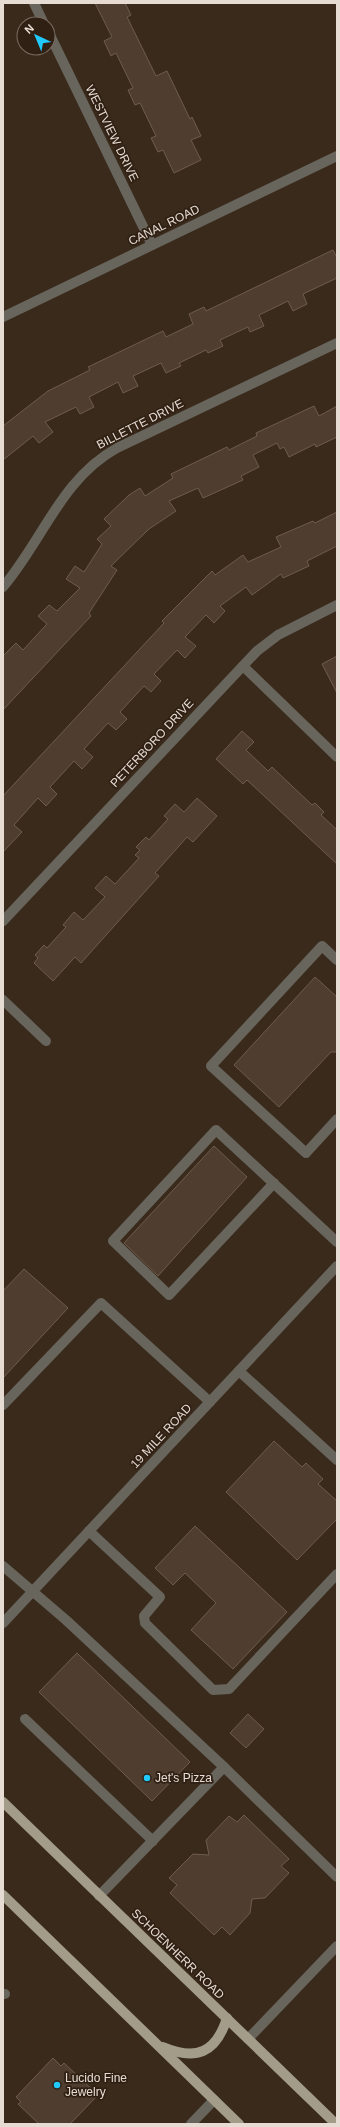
<svg xmlns="http://www.w3.org/2000/svg" width="340" height="2127" viewBox="0 0 340 2127" font-family="Helvetica,sans-serif">
<style>
.building{fill:#4f3e30;stroke:#6e5c4d}
.lines{fill:none;stroke-linecap:round;stroke-linejoin:round}
.minor{stroke:#68655c;stroke-width:10}
.major{stroke:#a29c89;stroke-width:10}
.poi-dot{fill:#21c9fd;stroke:#302013;stroke-width:1.5}
.labels{text-anchor:middle;dominant-baseline:central;stroke-width:3.5;stroke-linejoin:round;paint-order:stroke}
.street-label{font-size:12px;fill:#e6dcd3;stroke:#302013}
.poi-label{font-size:12px;fill:#e6dcd3;stroke:#302013;text-anchor:start}
</style>
<rect width="100%" height="100%" fill="#3a2a1c"/>
<g class="building">
<polygon points="95,3 125,3 131,15 127,17 156,76 167,71 190,119 192,117 201,136 191,140 201,160 174,173 163,150 158,152 151,138 156,136 140,103 135,105 128,90 133,88 116,53 111,56 104,41 112,37"/>
<polygon points="333,250 337,258 337,278 303,294 307,304 293,311 288,301 259,315 264,326 250,332 248,327 220,340 223,346 208,353 206,350 179,363 181,366 166,373 161,363 133,376 138,386 123,393 118,382 89,397 94,407 80,414 76,407 45,422 53,432 39,443 33,436 3,460 3,426 48,391 90,370 88,367 163,331 166,337 193,324 189,314 204,307 206,311"/>
<polygon points="314,406 319,416 337,406 337,437 316,447 315,444 289,457 284,447 280,449 277,443 253,455 259,467 241,476 243,480 203,498 198,488 169,501 176,511 149,529 111,566 117,570 89,613 91,616 3,710 3,656 16,643 23,650 47,624 38,616 49,605 57,611 80,588 66,579 75,566 84,572 102,544 97,539 111,526 104,519 129,495 140,488 145,496 173,478 171,474 227,447 229,450 257,436 256,433"/>
<polygon points="337,512 337,546 307,561 309,566 283,578 281,574 252,595 246,587 220,606 225,611 214,623 206,615 185,637 196,646 185,658 177,650 154,674 161,681 151,692 144,686 120,712 127,719 116,730 108,723 84,749 93,757 82,769 74,761 50,787 57,794 46,806 38,798 14,825 22,832 3,852 3,796 164,623 162,621 212,571 215,575 243,555 248,562 281,547 276,537 313,521 315,523"/>
<polygon points="337,656 337,693 322,664"/>
<polygon points="242,731 254,742 246,750 268,771 272,767 312,805 315,803 324,812 321,815 337,830 337,864 247,780 243,784 216,759"/>
<polygon points="197,798 217,816 193,842 187,837 155,873 159,876 81,963 75,957 53,981 34,963 38,958 35,955 44,945 47,948 66,927 63,925 74,912 83,920 105,897 95,888 106,876 115,884 139,858 135,855 140,850 136,847 146,837 149,840 168,819 164,816 175,804 184,812"/>
<polygon points="315,977 337,997 337,1052 331,1052 279,1107 234,1065"/>
<polygon points="214,1146 247,1177 158,1276 124,1243"/>
<polygon points="24,1269 68,1308 3,1378 3,1291"/>
<polygon points="274,1441 302,1467 306,1463 323,1479 318,1484 337,1501 337,1519 297,1560 226,1492"/>
<polygon points="195,1526 287,1612 233,1669 191,1630 216,1603 185,1573 173,1585 155,1568"/>
<polygon points="77,1653 190,1762 152,1801 39,1692"/>
<polygon points="248,1714 264,1729 246,1748 230,1733"/>
<polygon points="244,1815 289,1859 281,1866 289,1873 265,1898 252,1899 250,1913 230,1935 222,1927 214,1935 170,1893 177,1885 169,1878 193,1854 209,1855 206,1840 229,1816 237,1822"/>
<polygon points="53,2058 61,2066 64,2063 98,2095 70,2124 39,2124 18,2104 21,2102 16,2097"/>
</g>
<g class="lines">
<g class="minor">
<polyline points="34,3 44,24"/>
<polyline points="48,31 152,245"/>
<polyline points="3,317 337,156"/>
<path d="M3 587C43 540 61 479 117 448L337 343"/>
<polyline points="243,666 337,757"/>
<polyline points="3,921 257,651 278,635 337,605"/>
<polyline points="337,960 322,946 211,1066 306,1153 337,1119"/>
<polyline points="3,1000 46,1041"/>
<polyline points="274,1183 169,1295 113,1241 216,1130 337,1242"/>
<polyline points="239,1371 337,1460"/>
<polyline points="3,1405 101,1303 210,1402"/>
<polyline points="89,1531 160,1597 144,1616 145,1623 213,1690 229,1689 337,1574"/>
<polyline points="3,1566 66,1620 224,1767"/>
<polyline points="3,1623 337,1266"/>
<polyline points="25,1719 153,1841"/>
<polyline points="99,1896 224,1767 337,1877"/>
<polyline points="3,1994 5,1994"/>
<polyline points="248,2039 337,1946"/>
<polyline points="191,2124 214,2100"/>
</g>
<g class="major">
<polyline points="3,1802 336,2124"/>
<polyline points="3,1895 239,2124"/>
<path d="M163 2047C196 2061 216 2053 227 2018"/>
</g>
</g>
<g class="poi-dot">
<circle cx="147" cy="1778" r="4"/>
<circle cx="57" cy="2085" r="4"/>
</g>
<g class="labels">
<g class="street-label">
<text transform="translate(112 133) rotate(64)">WESTVIEW DRIVE</text>
<text transform="translate(164 225) rotate(-26)">CANAL ROAD</text>
<text transform="translate(140 424) rotate(-27)">BILLETTE DRIVE</text>
<text transform="translate(152 743) rotate(-47)">PETERBORO DRIVE</text>
<text transform="translate(161 1436) rotate(-47)">19 MILE ROAD</text>
<text transform="translate(178 1954) rotate(44)">SCHOENHERR ROAD</text>
</g>
<g class="poi-label">
<text x="155" y="1778">Jet's Pizza</text>
<text x="65" y="2078">Lucido Fine<tspan x="65" dy="14">Jewelry</tspan></text>
</g>
</g>
<rect width="340" height="2127" fill="none" stroke="#e6dcd3" stroke-width="8"/>
<g transform="translate(36 36) rotate(316)"><circle r="19" fill="#302013" stroke="#796b60"/>
<path d="M0-3L7 15L0 10L-7 15Z" fill="#21c9fd"/>
<text y="-6" font-size="11" font-weight="bold" text-anchor="middle" fill="#e6dcd3">N</text>
</g>
</svg>
